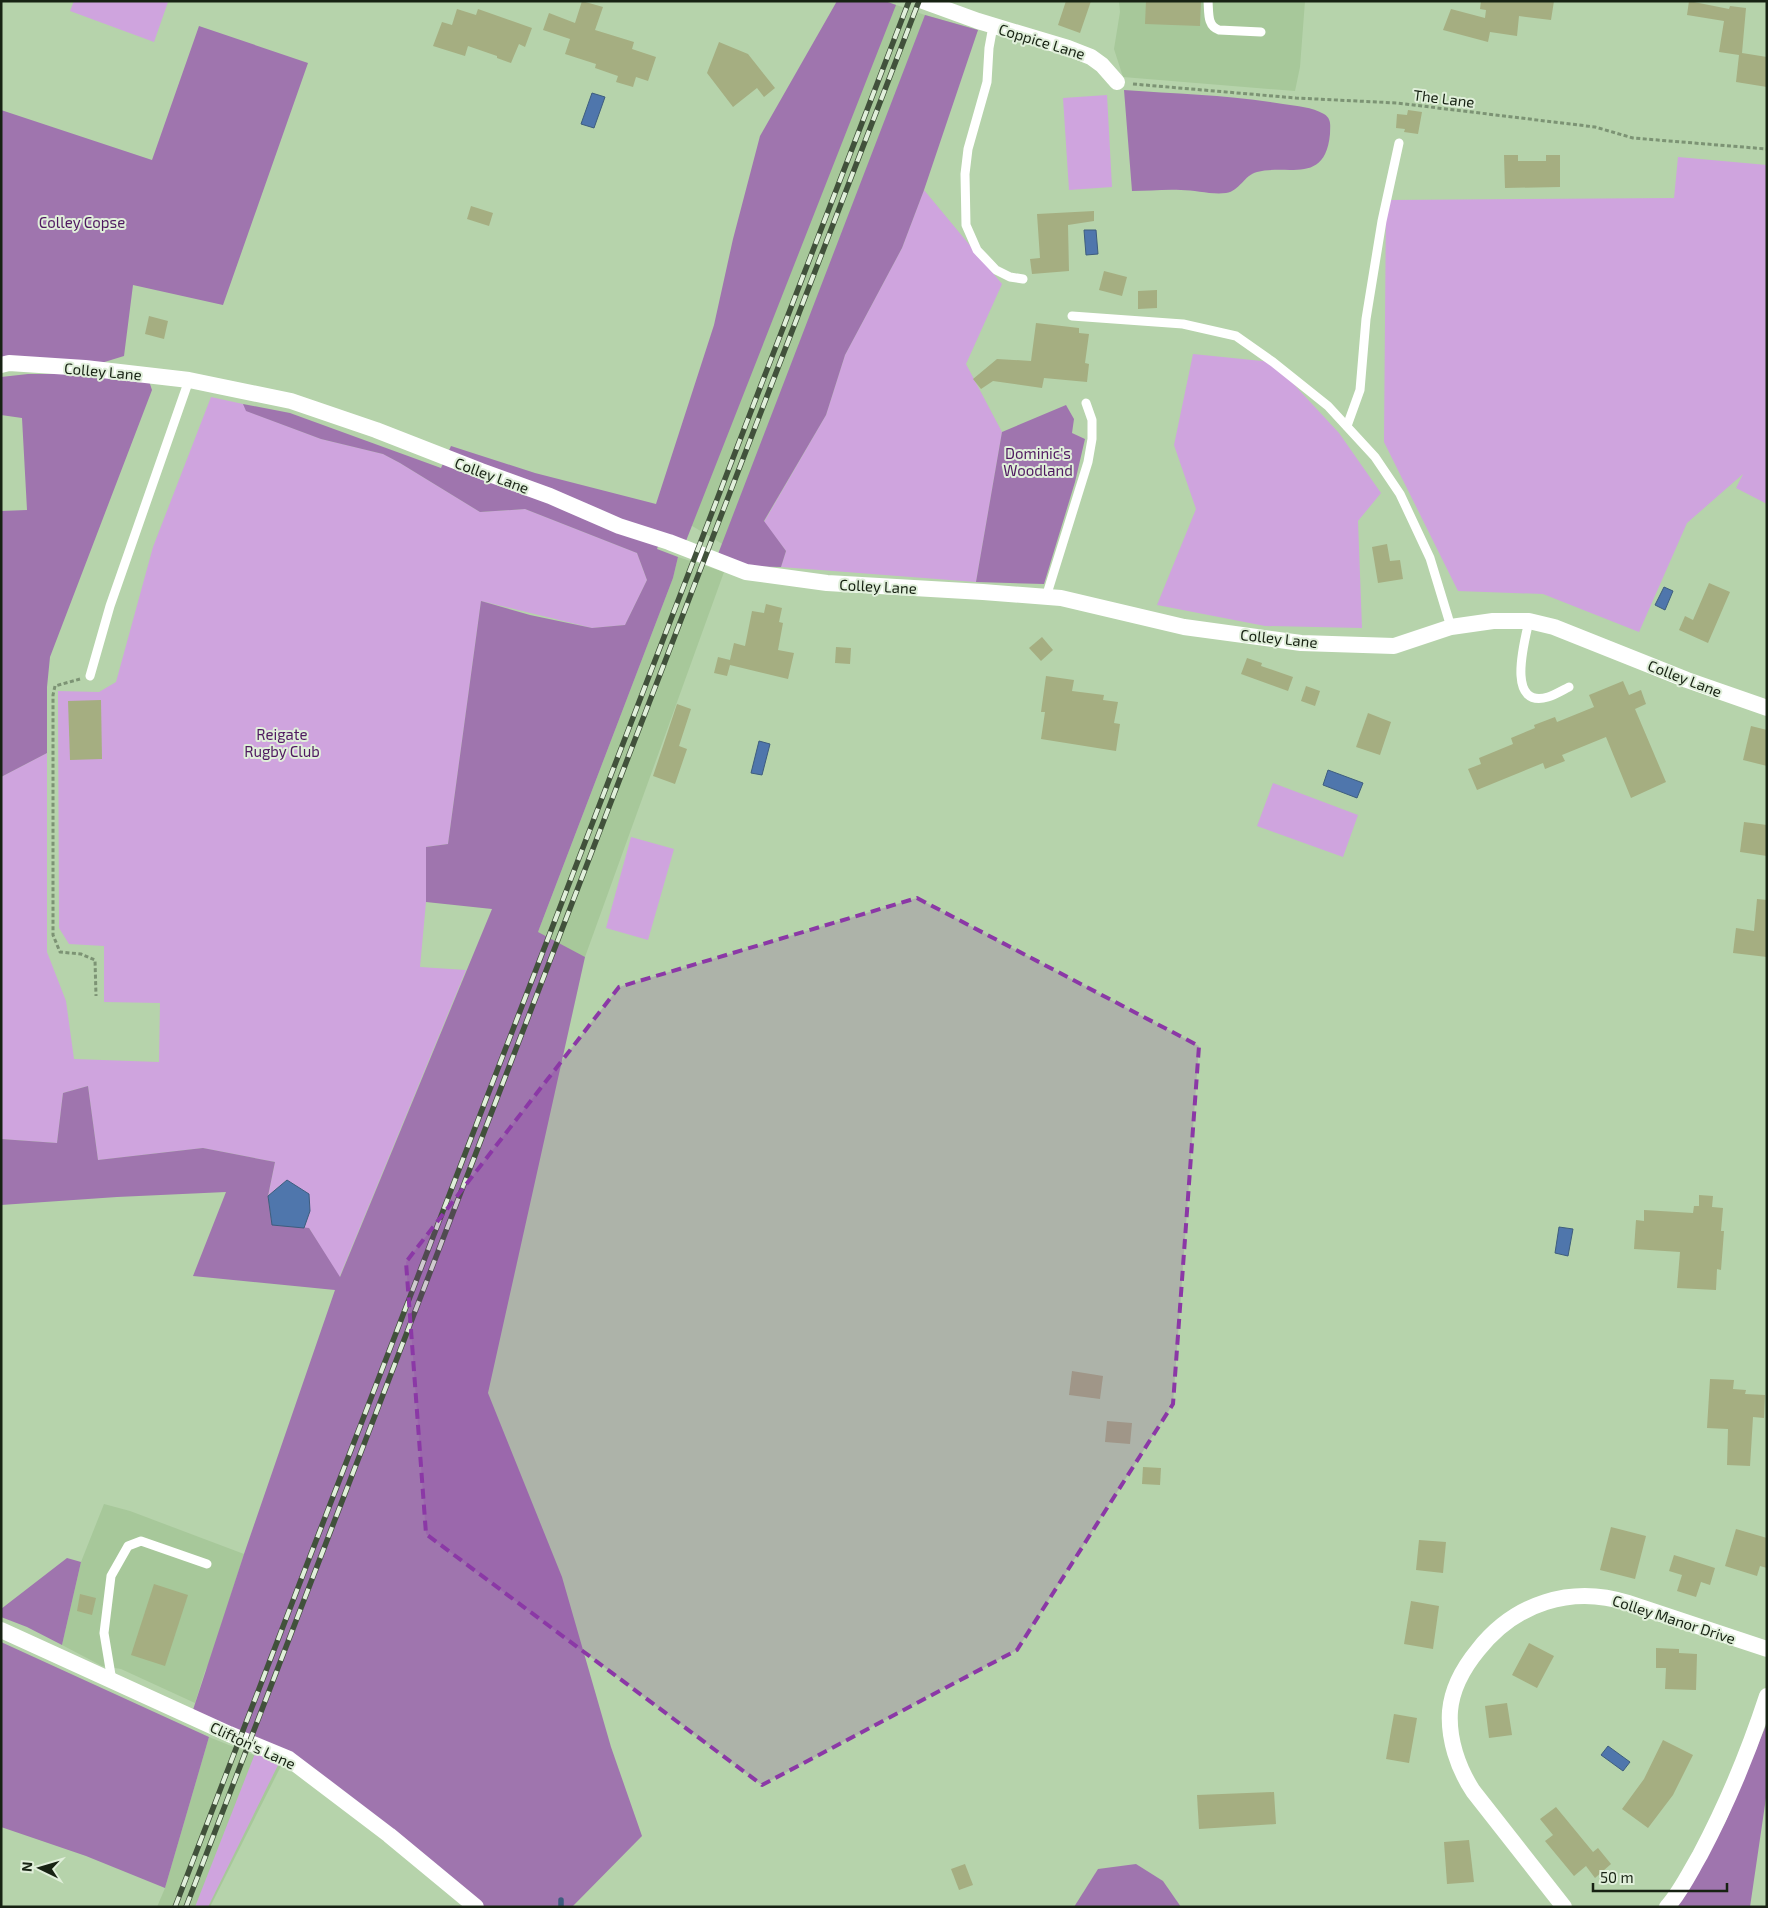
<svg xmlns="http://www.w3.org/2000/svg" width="1768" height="1908" viewBox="0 0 1768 1908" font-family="'Exo 2',sans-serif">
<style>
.built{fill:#a7c89a}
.green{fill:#cfa4de}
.forest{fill:#9f75ae}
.water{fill:#4f76ac;stroke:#3e5d7e}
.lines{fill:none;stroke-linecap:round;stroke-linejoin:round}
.stream{stroke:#3e5d7e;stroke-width:5.5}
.building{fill:#a5ae81}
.path{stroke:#7c9374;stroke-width:3;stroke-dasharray:4 2.5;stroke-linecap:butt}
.service{stroke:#fff;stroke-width:9}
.minor{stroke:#fff;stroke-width:16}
.rail-casing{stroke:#41513b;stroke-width:5.5}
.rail{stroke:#e0efda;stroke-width:4;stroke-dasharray:11;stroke-linecap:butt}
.marked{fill:#8b38a6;fill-opacity:0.2;stroke:#8b38a6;stroke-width:4;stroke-dasharray:10 6;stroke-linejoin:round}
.labels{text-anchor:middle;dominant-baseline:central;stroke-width:4;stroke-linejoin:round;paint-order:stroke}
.street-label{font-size:15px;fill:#172213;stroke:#e0efda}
.park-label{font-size:15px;fill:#4f1960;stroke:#e0efda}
</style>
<rect width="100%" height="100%" fill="#b6d3ab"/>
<g class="built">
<polygon points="885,1 925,15 978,30 736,552 677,517"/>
<polygon points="1119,1 1305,1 1300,67 1295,91 1123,77 1114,49 1120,12"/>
<polygon points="678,557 724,572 585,957 205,1671 195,1703 121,1669 102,1666 62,1645 81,1562 104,1504 130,1511 244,1554 229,1601 540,927 673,578"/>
<polygon points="209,1737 281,1766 210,1907 157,1907 165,1888"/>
</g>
<g class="green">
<polygon points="74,1 165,1 168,2 154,42 70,11"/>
<polygon points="1107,95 1112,187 1069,190 1063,98"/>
<polygon points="1678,157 1767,165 1767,504 1736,488 1743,474 1687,523 1639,632 1543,594 1458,591 1384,442 1386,200 1674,198"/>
<polygon points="924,190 1002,284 966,364 1002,432 976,582 781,567 786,551 764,522 826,415 845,355 902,248"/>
<polygon points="1193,354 1273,362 1339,433 1381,493 1358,521 1362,628 1265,626 1157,605 1196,509 1174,445"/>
<polygon points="211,397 243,404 247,411 321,439 383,454 400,463 480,512 525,509 637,553 647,580 625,625 592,628 481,601 448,844 426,847 426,902 420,967 466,970 339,1278 309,1228 304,1228 310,1211 287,1180 268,1196 275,1162 203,1148 98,1160 88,1086 63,1093 57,1143 1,1139 1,777 47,753 47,952 66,1001 74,1059 159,1062 160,1003 104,1002 104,946 69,944 59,928 58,691 99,692 116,682 153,547"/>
<polygon points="1273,783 1358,815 1343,857 1257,826"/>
<polygon points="631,837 674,849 648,940 606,928"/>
<polygon points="256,1751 280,1761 208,1907 195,1907"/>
</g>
<g class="forest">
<polygon points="837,1 885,1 896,5 686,541 663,533 657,549 678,557 673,578 538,932 585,957 488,1393 562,1577 611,1747 642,1836 572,1907 474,1907 285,1757 191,1716 244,1554 335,1290 193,1276 226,1192 117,1197 1,1205 1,1139 57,1143 63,1093 88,1086 98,1160 203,1148 275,1162 268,1196 272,1224 309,1228 340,1277 492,909 426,902 426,847 448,844 481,601 530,615 592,628 625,625 647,580 637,553 525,509 480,512 400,463 383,454 321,439 246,411 243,404 290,413 441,468 451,446 535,473 656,504 714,325 733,239 760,136"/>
<polygon points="925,15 978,30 924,190 902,248 845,355 826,415 764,521 786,551 781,567 747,566 718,554"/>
<polygon points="199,26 308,63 223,305 133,285 124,356 85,368 1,365 1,110 152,160"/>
<path d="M1124 90C1177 94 1231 95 1283 104 1297 106 1312 107 1324 114 1332 119 1330 126 1330 134 1325 185 1289 164 1257 172 1244 175 1240 191 1226 193 1212 195 1195 190 1181 190 1165 189 1148 191 1132 191Z"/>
<polygon points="28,374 87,374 149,381 152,390 50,657 47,687 47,753 1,777 1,511 27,510 22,418 1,415 1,377"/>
<polygon points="1066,405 1074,419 1072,433 1085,439 1075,482 1044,584 976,582 1002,432"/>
<polygon points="67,1558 81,1562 62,1645 27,1627 1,1617 1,1609"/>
<polygon points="1,1642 209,1737 165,1888 86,1856 1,1827"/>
<polygon points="1767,1723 1767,1791 1750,1907 1673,1907 1689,1886 1725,1823"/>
<polygon points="1136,1864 1163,1881 1181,1907 1074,1907 1098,1869"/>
</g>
<g class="water">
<polygon points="592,93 605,97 594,128 581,124"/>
<polygon points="1084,230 1096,230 1098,254 1086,255"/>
<polygon points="1664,587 1673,591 1665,610 1655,605"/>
<polygon points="759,741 770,744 762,775 751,773"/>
<polygon points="1328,770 1363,783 1357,798 1323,785"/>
<polygon points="287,1180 309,1194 310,1211 304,1228 272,1225 268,1196"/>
<polygon points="1559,1227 1573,1229 1568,1256 1555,1253"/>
<polygon points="1608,1746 1630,1762 1623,1771 1601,1755"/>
</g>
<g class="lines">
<polyline class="stream" points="561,1907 561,1900"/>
</g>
<g class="building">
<polygon points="582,1 603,7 595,30 634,42 632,49 656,57 648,81 636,77 633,87 616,82 618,76 595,68 596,64 565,54 570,39 543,30 549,13 575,23"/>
<polygon points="1066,1 1091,1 1080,33 1058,25"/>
<polygon points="1146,1 1201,1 1200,26 1145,24"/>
<polygon points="1481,1 1554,1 1551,20 1519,16 1517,36 1490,32 1488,42 1443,30 1451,9 1485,18 1486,10 1480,9"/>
<polygon points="1689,1 1729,9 1730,6 1746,8 1742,53 1767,57 1767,87 1736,82 1739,55 1719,52 1724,21 1687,15"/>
<polygon points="457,9 476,15 478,9 532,28 525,47 519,44 511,63 497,58 497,56 468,46 465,56 433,46 442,22 452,25"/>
<polygon points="719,42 748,54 775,88 764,97 757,88 733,107 707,73"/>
<polygon points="1408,110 1422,112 1418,134 1404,132 1405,129 1396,128 1397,114 1407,115"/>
<polygon points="1504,155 1518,155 1518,161 1546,161 1546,155 1560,155 1560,187 1505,188"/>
<polygon points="471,206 493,213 489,226 467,219"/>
<polygon points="1094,211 1094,221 1068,225 1069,271 1032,274 1030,259 1040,258 1037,214"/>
<polygon points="1104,271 1127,277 1122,296 1099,290"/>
<polygon points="1157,290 1157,308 1138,309 1138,291"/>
<polygon points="149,316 168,321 164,339 145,334"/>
<polygon points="1036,323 1079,328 1079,333 1089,334 1085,363 1089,364 1087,382 1044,378 1042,388 993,381 981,389 973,379 997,359 1031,361"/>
<polygon points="1387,544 1390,561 1400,560 1403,579 1378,583 1372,547"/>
<polygon points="1709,583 1730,592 1708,643 1679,630 1685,616 1693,620"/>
<polygon points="766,604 782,608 779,622 783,623 778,650 794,653 788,679 730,665 727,676 714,673 718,657 730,660 734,643 745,646 752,611 764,613"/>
<polygon points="1042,637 1053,650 1041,661 1029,648"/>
<polygon points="836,647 851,648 850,664 835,663"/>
<polygon points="1247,658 1262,663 1261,666 1293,677 1288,691 1241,674"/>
<polygon points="1046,676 1074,680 1072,691 1104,695 1103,700 1118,702 1114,723 1120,724 1116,751 1041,739 1045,712 1041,712"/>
<polygon points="1623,681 1629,695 1641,690 1646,704 1635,709 1666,782 1631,798 1606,737 1562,755 1565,761 1545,769 1543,763 1477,790 1468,769 1481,764 1479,758 1513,744 1511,738 1535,728 1534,725 1555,717 1557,722 1594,707 1589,695"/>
<polygon points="1306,686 1320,691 1315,706 1301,701"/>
<polygon points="101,700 102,759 70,760 68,701"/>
<polygon points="677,704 691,709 679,746 687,749 675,784 653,776"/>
<polygon points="1368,713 1391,722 1380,755 1356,747"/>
<polygon points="1751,726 1767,730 1767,766 1743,760"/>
<polygon points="1744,822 1767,825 1767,856 1740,852"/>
<polygon points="1757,899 1767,900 1767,957 1733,953 1736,928 1754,931"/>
<polygon points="1699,1195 1713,1196 1712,1207 1723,1208 1721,1231 1724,1231 1721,1270 1717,1269 1716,1290 1677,1288 1680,1252 1634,1249 1636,1220 1644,1221 1644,1210 1693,1213 1694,1206 1699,1206"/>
<polygon points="1072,1371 1103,1376 1100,1399 1069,1395"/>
<polygon points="1710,1379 1734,1380 1733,1389 1746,1390 1745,1394 1765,1395 1764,1418 1753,1417 1750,1466 1727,1465 1728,1429 1707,1428"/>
<polygon points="1107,1421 1132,1423 1130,1444 1105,1442"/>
<polygon points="1143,1467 1161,1468 1160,1485 1142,1484"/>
<polygon points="1611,1527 1646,1536 1635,1579 1600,1570"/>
<polygon points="1736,1529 1767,1538 1767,1568 1760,1566 1757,1576 1725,1566"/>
<polygon points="1419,1540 1446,1542 1443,1573 1416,1570"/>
<polygon points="1674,1555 1715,1568 1710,1585 1701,1582 1696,1597 1677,1591 1682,1575 1669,1571"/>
<polygon points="154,1584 188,1595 165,1666 131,1655"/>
<polygon points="80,1594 96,1598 92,1615 77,1611"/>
<polygon points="1411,1601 1439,1606 1433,1649 1404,1644"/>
<polygon points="1529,1643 1554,1656 1537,1688 1512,1675"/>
<polygon points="1656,1648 1679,1649 1679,1653 1697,1654 1696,1690 1665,1689 1666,1668 1656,1668"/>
<polygon points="1507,1703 1512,1735 1489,1738 1485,1706"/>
<polygon points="1394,1714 1417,1718 1409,1763 1386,1759"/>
<polygon points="1663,1740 1693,1755 1673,1795 1648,1828 1622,1809 1644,1779"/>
<polygon points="1274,1792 1276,1824 1199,1829 1197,1795"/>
<polygon points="1556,1807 1593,1852 1598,1848 1611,1864 1595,1878 1586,1866 1574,1876 1545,1841 1553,1835 1540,1819"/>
<polygon points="1469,1840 1474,1882 1447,1884 1444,1842"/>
<polygon points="965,1864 973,1885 959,1890 951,1869"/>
</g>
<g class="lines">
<g class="path">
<polyline points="1133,84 1296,98 1397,103 1595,127 1633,138 1767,149"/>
<polyline points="80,679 55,686 53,695 53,935 60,952 81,954 95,960 96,996"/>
</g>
<g class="service">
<path d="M1208 1C1209 13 1207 26 1219 30L1261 32"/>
<polyline points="993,26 989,48 987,82 968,149 965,174 966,225 977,250 996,270 1010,277 1023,279"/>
<polyline points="1072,316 1183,324 1236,336 1273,362 1328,406 1375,457 1400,494 1430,558 1451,627"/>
<polyline points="1347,426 1360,390 1366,319 1382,221 1399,143"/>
<polyline points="1046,597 1088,462 1092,439 1092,420 1086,403"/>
<path d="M1529 621C1525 640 1505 709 1548 697 1555 695 1563 690 1569 687"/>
<polyline points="90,676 110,606 189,380"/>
<polyline points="112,1681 104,1633 111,1576 128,1546 141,1541 207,1564"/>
</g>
<g class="minor">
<polyline points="923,1 978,21 1068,48 1091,57 1102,65 1117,82"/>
<polyline points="1,365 9,363 85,368 189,380 291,401 376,430 481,471 550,496 619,526 669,542 746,572 827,583 983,592 1061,598 1184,627 1301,643 1394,646 1451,627 1493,621 1529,621 1554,627 1687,680 1767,708"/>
<polyline points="1,1630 229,1734 289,1759 389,1835 476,1907"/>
<path d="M1564 1907 1473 1791C1458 1768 1448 1739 1450 1711 1452 1688 1464 1667 1478 1650 1515 1603 1571 1585 1628 1603L1767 1649"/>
<path d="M1667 1907C1680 1893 1690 1872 1700 1855 1727 1804 1749 1751 1767 1696"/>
</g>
<g class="rail-casing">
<g id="rail">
<polyline points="175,1907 909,1"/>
<polyline points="186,1907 919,1"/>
</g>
</g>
<use href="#rail" class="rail"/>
</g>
<path class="marked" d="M917 898 1199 1046 1173 1404 1017 1650 762 1785 426 1534 406 1262 619 987Z"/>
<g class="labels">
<g class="street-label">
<text transform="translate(1042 41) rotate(17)">Coppice Lane</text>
<text transform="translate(1444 98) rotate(7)">The Lane</text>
<text transform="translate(103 371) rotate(5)">Colley Lane</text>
<text transform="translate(492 475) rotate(20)">Colley Lane</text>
<text transform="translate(878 586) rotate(3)">Colley Lane</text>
<text transform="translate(1279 638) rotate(6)">Colley Lane</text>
<text transform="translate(1685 678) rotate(21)">Colley Lane</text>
<text transform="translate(1674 1619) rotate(18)">Colley Manor Drive</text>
<text transform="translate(253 1745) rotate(25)">Clifton's Lane</text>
</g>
<g class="park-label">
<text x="82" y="222">Colley Copse</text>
<text x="1038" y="453">Dominic's<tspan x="1038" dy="17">Woodland</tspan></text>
<text x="282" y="734">Reigate<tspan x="282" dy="17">Rugby Club</tspan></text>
</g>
</g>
<rect width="1768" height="1908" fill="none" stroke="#172213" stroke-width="5"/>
<g transform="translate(40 1868) rotate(275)" stroke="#e0efda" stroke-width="4" paint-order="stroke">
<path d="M0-4L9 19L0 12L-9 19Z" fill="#172213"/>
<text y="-8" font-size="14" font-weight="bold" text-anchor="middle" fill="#172213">N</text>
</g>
<path d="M1593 1883v8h134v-8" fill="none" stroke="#172213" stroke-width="2.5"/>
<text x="1600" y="1883" font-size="15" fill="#172213" stroke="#e0efda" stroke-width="4" paint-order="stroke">50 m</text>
</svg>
